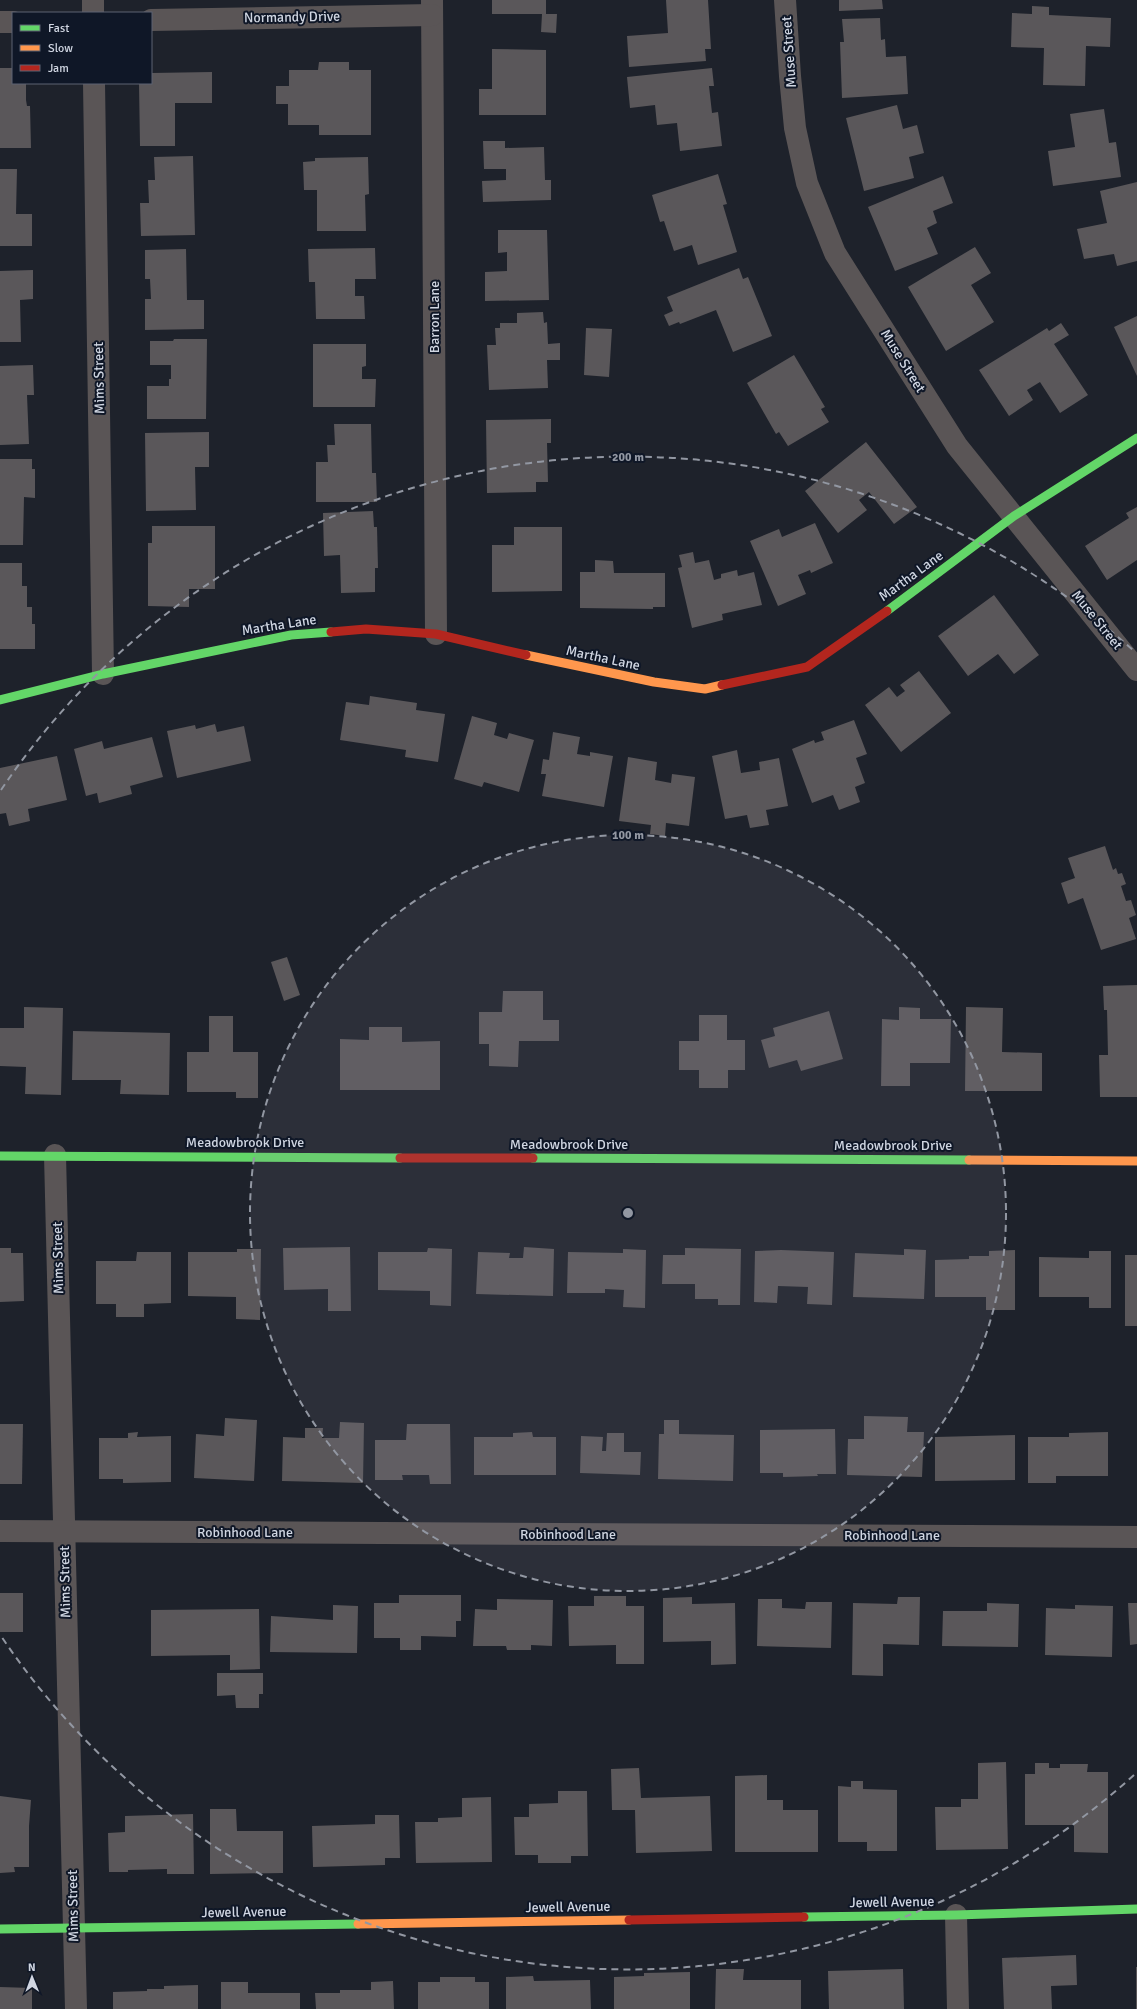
<svg xmlns="http://www.w3.org/2000/svg" width="1137" height="2009" viewBox="0 0 1137 2009" font-family="Signika,sans-serif">
<style>
.building{fill:#5a575a}
.lines{fill:none;stroke-linecap:round;stroke-linejoin:round}
.street{stroke:#5a5556;stroke-width:22}
.fast{stroke:#63d668;stroke-width:9}
.slow{stroke:#ff974d;stroke-width:9}
.jam{stroke:#b3261e;stroke-width:9}
.ring{fill:none;stroke:#9297a2;stroke-width:2;stroke-dasharray:7 5}
.labels{text-anchor:middle;dominant-baseline:central;stroke-width:4;stroke-linejoin:round;paint-order:stroke}
.street-label{font-size:14px;fill:#d0d6e2;stroke:#0f1727}
.centre{fill:#9297a2;stroke:#0f1727;stroke-width:2}
.ring-label{font-size:12px;text-anchor:middle;font-weight:bold;fill:#9297a2;stroke:#0f1727;stroke-width:4;stroke-linejoin:round;paint-order:stroke}
</style>
<rect width="100%" height="100%" fill="#1e222b"/>
<g class="building">
<polygon points="492,0 546,0 546,14 557,14 556,33 541,32 542,14 492,14"/>
<polygon points="666,0 708,0 711,49 705,49 706,61 629,67 627,36 668,33"/>
<polygon points="839,0 882,0 883,9 839,11"/>
<polygon points="1032,6 1049,7 1049,15 1111,18 1110,47 1086,46 1085,86 1043,85 1044,48 1011,47 1012,13 1032,14"/>
<polygon points="880,18 881,40 885,39 886,57 906,56 908,94 842,98 840,42 844,42 842,19"/>
<polygon points="492,49 546,50 546,115 479,115 479,89 492,89"/>
<polygon points="319,62 349,62 349,70 371,70 371,135 319,135 319,125 288,125 288,104 276,104 276,86 289,86 289,70 318,70"/>
<polygon points="0,68 13,68 13,83 26,83 26,100 27,106 30,106 31,148 0,148"/>
<polygon points="712,68 714,86 709,86 712,113 718,112 722,146 680,151 677,123 657,125 655,105 630,108 627,77"/>
<polygon points="212,72 212,103 175,103 175,146 140,146 139,83 151,83 151,73"/>
<polygon points="897,105 903,129 917,125 924,153 909,157 914,178 864,191 846,118"/>
<polygon points="1104,109 1109,143 1116,142 1121,177 1053,186 1048,151 1075,147 1070,114"/>
<polygon points="483,141 505,141 505,148 544,147 545,180 551,180 551,200 483,202 482,181 506,180 506,169 484,169"/>
<polygon points="193,156 195,235 141,236 140,203 149,203 148,180 155,180 154,157"/>
<polygon points="368,157 369,194 365,195 366,231 317,231 317,190 304,190 303,162 315,161 315,158"/>
<polygon points="0,169 17,169 16,214 32,214 32,246 0,246"/>
<polygon points="718,174 727,204 723,205 737,252 698,265 692,245 674,251 664,221 660,222 652,195"/>
<polygon points="943,176 953,203 933,211 937,223 927,228 938,254 895,271 868,207"/>
<polygon points="1137,182 1137,261 1117,266 1114,254 1084,259 1077,229 1107,223 1100,191"/>
<polygon points="498,230 547,230 549,300 485,301 485,272 507,271 507,252 498,253"/>
<polygon points="975,247 991,273 971,285 994,322 946,351 908,287"/>
<polygon points="375,248 376,279 355,279 355,296 364,296 365,319 316,319 315,282 309,282 308,249"/>
<polygon points="186,249 187,300 204,300 204,329 145,330 145,299 151,299 150,279 145,279 145,250"/>
<polygon points="739,268 743,279 748,277 772,336 733,352 716,310 680,324 679,322 669,326 664,315 673,311 667,297"/>
<polygon points="33,270 33,299 20,300 21,342 0,342 0,271"/>
<polygon points="543,312 544,323 547,322 548,344 560,343 560,360 547,360 548,388 489,390 487,345 496,345 495,328 500,328 500,323 517,323 517,313"/>
<polygon points="1137,316 1137,376 1114,327"/>
<polygon points="1061,323 1069,335 1054,344 1088,395 1060,413 1040,382 1027,390 1033,400 1009,416 979,370 1047,328 1049,331"/>
<polygon points="586,328 612,329 609,377 584,375"/>
<polygon points="174,339 207,339 206,419 147,419 147,386 169,386 169,379 171,379 171,365 150,365 150,341 173,341"/>
<polygon points="313,344 366,344 366,366 362,367 362,379 376,379 375,407 313,407"/>
<polygon points="794,355 825,407 821,409 829,422 788,446 779,432 776,434 747,383"/>
<polygon points="33,365 34,395 27,395 29,444 0,445 0,366"/>
<polygon points="551,419 551,443 547,443 548,482 536,482 536,492 487,493 486,420"/>
<polygon points="334,424 371,424 372,473 376,473 377,502 316,502 316,462 328,462 327,445 335,445"/>
<polygon points="209,432 209,467 195,467 196,510 146,511 145,433"/>
<polygon points="866,442 917,507 894,524 869,492 859,500 867,510 838,533 805,491"/>
<polygon points="0,459 32,459 32,469 35,469 35,498 24,497 23,545 0,545"/>
<polygon points="1137,507 1137,560 1107,580 1085,546 1129,518 1126,513"/>
<polygon points="373,511 374,527 377,527 378,568 375,568 375,592 341,593 340,555 324,556 323,513"/>
<polygon points="815,523 833,563 811,573 810,570 798,575 806,594 778,606 750,541 779,529 782,537"/>
<polygon points="152,526 215,526 215,589 189,589 189,607 148,606 148,543 152,543"/>
<polygon points="514,527 562,527 562,591 492,592 492,545 514,545"/>
<polygon points="693,552 695,563 709,560 714,580 721,578 721,574 737,570 738,576 754,572 762,605 722,614 723,620 692,628 678,568 682,567 679,555"/>
<polygon points="595,560 613,561 614,573 665,573 665,607 653,607 653,609 580,608 580,572 595,572"/>
<polygon points="0,563 22,563 22,586 27,586 27,607 32,607 32,624 35,624 35,649 0,649"/>
<polygon points="994,595 1039,655 1014,674 998,654 968,676 938,636"/>
<polygon points="919,671 951,713 901,752 865,705 889,687 897,697 905,691 900,685"/>
<polygon points="370,696 417,703 416,710 445,714 438,762 405,757 406,750 340,740 346,702 369,705"/>
<polygon points="472,716 497,723 494,735 507,739 509,733 534,740 519,792 484,782 482,787 454,779"/>
<polygon points="854,720 867,754 856,758 865,783 855,787 860,802 839,810 833,795 812,803 792,749 814,740 815,743 824,740 821,732"/>
<polygon points="215,724 217,732 244,726 251,761 177,778 167,731 195,725 196,729"/>
<polygon points="553,732 580,737 577,754 590,756 590,752 613,756 604,807 542,796 546,774 541,774 543,759 549,760"/>
<polygon points="152,737 163,777 130,786 132,794 99,803 97,793 86,796 74,749 102,741 104,749"/>
<polygon points="737,750 741,773 760,770 759,762 779,758 788,806 766,810 769,825 750,828 747,815 725,819 712,756"/>
<polygon points="57,756 67,800 28,809 30,821 9,826 6,813 0,814 0,768"/>
<polygon points="628,757 657,762 655,780 671,783 672,774 695,777 689,826 666,823 665,836 650,834 651,825 619,821"/>
<polygon points="1105,846 1113,870 1116,868 1118,874 1122,873 1126,884 1121,886 1126,901 1131,900 1136,915 1129,918 1136,939 1101,950 1083,898 1068,904 1061,883 1075,878 1068,858"/>
<polygon points="287,957 300,995 284,1001 271,962"/>
<polygon points="1137,985 1137,1097 1100,1097 1099,1055 1108,1055 1107,1010 1104,1010 1103,986"/>
<polygon points="503,991 543,991 543,1020 559,1020 559,1041 519,1041 518,1067 489,1066 489,1044 479,1044 479,1012 502,1012"/>
<polygon points="24,1007 63,1008 61,1095 25,1094 26,1067 0,1066 0,1028 24,1028"/>
<polygon points="899,1007 920,1008 920,1019 951,1019 950,1063 910,1063 910,1086 881,1086 882,1019 899,1020"/>
<polygon points="966,1007 1003,1008 1002,1052 1042,1053 1042,1091 965,1091"/>
<polygon points="829,1011 843,1059 801,1071 797,1060 769,1068 761,1040 775,1036 773,1028"/>
<polygon points="699,1015 727,1015 727,1040 745,1040 745,1070 728,1070 728,1088 699,1088 699,1070 679,1070 679,1041 699,1041"/>
<polygon points="209,1016 233,1016 233,1052 258,1052 258,1098 236,1098 236,1092 187,1092 187,1052 209,1052"/>
<polygon points="369,1027 402,1027 402,1042 440,1041 440,1090 340,1090 340,1039 369,1040"/>
<polygon points="73,1031 170,1033 169,1095 120,1094 121,1080 72,1080"/>
<polygon points="350,1247 351,1311 328,1311 328,1289 284,1290 283,1248"/>
<polygon points="524,1247 554,1249 553,1296 476,1294 478,1252 510,1253 509,1258 523,1258"/>
<polygon points="0,1248 11,1248 11,1253 23,1253 24,1301 0,1302"/>
<polygon points="428,1248 452,1249 451,1306 430,1305 430,1291 378,1290 378,1252 427,1252"/>
<polygon points="685,1248 741,1249 740,1305 718,1305 718,1299 695,1299 695,1284 662,1284 663,1255 685,1255"/>
<polygon points="237,1249 261,1249 260,1320 236,1319 236,1297 188,1296 188,1252 237,1252"/>
<polygon points="623,1249 646,1250 645,1308 623,1307 624,1290 605,1289 605,1293 567,1293 568,1252 623,1253"/>
<polygon points="904,1249 926,1250 924,1299 853,1297 855,1253 904,1255"/>
<polygon points="781,1250 834,1252 832,1305 807,1304 808,1287 778,1286 777,1303 754,1302 755,1251"/>
<polygon points="1015,1250 1015,1310 986,1310 986,1297 935,1297 935,1260 969,1259 969,1256 989,1256 989,1251"/>
<polygon points="1089,1251 1111,1251 1111,1308 1089,1308 1089,1297 1039,1297 1039,1257 1089,1258"/>
<polygon points="137,1252 171,1252 171,1303 144,1304 144,1317 116,1317 116,1304 96,1304 96,1261 136,1261"/>
<rect x="1125" y="1255" width="12" height="71"/>
<polygon points="864,1416 908,1417 907,1432 924,1432 922,1477 847,1475 848,1439 864,1439"/>
<polygon points="225,1418 257,1420 254,1481 194,1478 196,1434 224,1436"/>
<polygon points="664,1420 679,1420 679,1434 734,1435 733,1481 658,1479 659,1434 664,1434"/>
<polygon points="340,1422 364,1423 363,1483 282,1481 283,1437 305,1438 305,1428 323,1428 322,1438 339,1438"/>
<polygon points="0,1424 23,1424 22,1484 0,1484"/>
<polygon points="407,1424 450,1424 451,1484 430,1484 429,1475 402,1475 403,1480 375,1480 375,1440 406,1440"/>
<polygon points="835,1429 836,1474 817,1474 818,1476 783,1477 783,1473 760,1473 760,1430"/>
<polygon points="138,1432 137,1437 171,1436 171,1482 123,1483 123,1479 99,1479 99,1438 128,1438 128,1433"/>
<polygon points="532,1432 533,1437 556,1437 556,1475 474,1475 474,1437 513,1437 513,1433"/>
<polygon points="1108,1432 1108,1476 1056,1476 1056,1483 1028,1483 1028,1437 1069,1437 1069,1433"/>
<polygon points="607,1433 624,1433 624,1452 641,1452 640,1475 580,1473 581,1436 603,1437 602,1451 606,1451"/>
<polygon points="1015,1435 1015,1480 935,1481 935,1437"/>
<rect x="0" y="1593" width="23" height="39"/>
<polygon points="399,1595 461,1595 461,1621 456,1621 456,1637 421,1636 421,1650 400,1650 400,1638 374,1638 374,1603 399,1603"/>
<polygon points="594,1596 626,1596 626,1606 644,1606 644,1664 616,1664 616,1645 569,1646 568,1606 594,1606"/>
<polygon points="692,1597 692,1604 735,1603 736,1664 711,1665 711,1641 663,1642 663,1598"/>
<polygon points="898,1597 920,1597 919,1645 883,1644 883,1676 852,1675 853,1603 897,1604"/>
<polygon points="497,1599 553,1600 552,1646 531,1645 531,1650 507,1650 506,1646 473,1646 475,1609 497,1610"/>
<polygon points="758,1599 782,1599 782,1608 805,1609 806,1602 832,1602 831,1648 757,1646"/>
<polygon points="987,1603 1019,1604 1018,1647 942,1646 943,1611 987,1611"/>
<polygon points="1128,1603 1137,1603 1137,1644 1130,1645"/>
<polygon points="333,1605 358,1606 357,1653 270,1652 271,1616 333,1620"/>
<polygon points="1075,1605 1113,1606 1112,1657 1045,1655 1046,1608 1075,1609"/>
<polygon points="259,1609 260,1669 230,1670 230,1655 151,1656 151,1610"/>
<polygon points="217,1673 263,1673 263,1694 259,1694 259,1708 236,1708 235,1695 217,1696"/>
<polygon points="1006,1762 1008,1849 936,1850 935,1807 961,1807 961,1799 978,1799 978,1763"/>
<polygon points="1035,1763 1049,1763 1049,1768 1060,1768 1060,1764 1088,1764 1087,1772 1108,1772 1108,1853 1074,1852 1074,1825 1025,1825 1025,1774 1035,1774"/>
<polygon points="639,1768 641,1798 710,1796 712,1851 636,1853 635,1810 612,1810 611,1769"/>
<polygon points="767,1775 767,1800 783,1800 783,1810 818,1810 818,1852 735,1852 735,1776"/>
<polygon points="851,1781 863,1781 863,1789 897,1790 897,1851 867,1851 867,1842 838,1842 838,1786 851,1787"/>
<polygon points="558,1791 587,1791 588,1856 571,1856 571,1863 538,1863 538,1855 515,1855 514,1817 529,1817 529,1804 558,1803"/>
<polygon points="0,1796 31,1800 29,1826 29,1867 14,1867 15,1872 0,1873"/>
<polygon points="491,1797 492,1862 416,1863 415,1822 438,1822 438,1818 462,1817 462,1798"/>
<polygon points="210,1809 236,1809 237,1831 283,1831 283,1873 210,1874"/>
<polygon points="193,1814 194,1874 167,1874 167,1869 128,1870 128,1872 109,1872 108,1833 125,1832 125,1816"/>
<polygon points="375,1815 399,1815 400,1858 385,1858 385,1865 313,1867 312,1826 375,1824"/>
<polygon points="1076,1955 1077,1985 1051,1986 1052,2009 1004,2009 1002,1958"/>
<rect x="1136" y="1967" width="1" height="42"/>
<polygon points="716,1969 744,1969 743,1980 801,1980 801,2009 715,2009"/>
<polygon points="903,1969 904,2009 829,2009 828,1971"/>
<polygon points="690,1972 690,2009 614,2009 614,1977 644,1976 644,1973"/>
<polygon points="533,1976 534,1981 590,1980 591,2009 506,2009 506,1977"/>
<polygon points="440,1977 475,1977 475,1982 489,1982 489,2009 418,2009 418,1982 440,1982"/>
<polygon points="393,1981 394,2009 316,2009 315,1993 340,1993 340,1990 371,1990 371,1982"/>
<polygon points="221,1982 248,1982 248,1993 300,1993 300,2009 221,2009"/>
<polygon points="198,1985 198,2009 113,2009 113,1992 147,1991 147,1989 164,1989 164,1986"/>
<polygon points="0,1987 32,1988 32,2009 0,2009"/>
</g>
<g class="lines">
<g class="street">
<polyline points="93,0 93,13"/>
<polyline points="432,0 436,634"/>
<polyline points="785,0 790,76 795,128 807,183 835,253 957,446 1137,670"/>
<polyline points="151,20 432,15"/>
<polyline points="0,22 13,22"/>
<polyline points="94,83 103,674"/>
<polyline points="55,1155 76,2009"/>
<polyline points="0,1531 1137,1537"/>
<polyline points="956,1915 958,2009"/>
</g>
<g class="fast">
<polyline points="887,611 1014,516 1137,438"/>
<polyline points="0,700 103,674 291,635 331,632"/>
<polyline points="0,1156 400,1158"/>
<polyline points="533,1158 969,1160"/>
<polyline points="804,1917 956,1915 1137,1909"/>
<polyline points="0,1929 358,1924"/>
</g>
<g class="slow">
<polyline points="526,655 654,682 705,689 722,685"/>
<polyline points="969,1160 1137,1161"/>
<polyline points="358,1924 629,1920"/>
</g>
<g class="jam">
<polyline points="331,632 366,629 436,634 526,655"/>
<polyline points="722,685 807,667 887,611"/>
<polyline points="400,1158 533,1158"/>
<polyline points="629,1920 804,1917"/>
</g>
</g>
<circle cx="628" cy="1213" r="378" fill="#9297a2" fill-opacity=".12"/>
<g class="ring">
<circle cx="628" cy="1213" r="378"/>
<path d="M1134 1775A756 756 0 0 1 1 1636M1 790A756 756 0 0 1 1134 651"/>
</g>
<g class="labels">
<g class="street-label">
<text transform="translate(292 17) rotate(-1)">Normandy Drive</text>
<text transform="translate(789 52) rotate(-94)">Muse Street</text>
<text transform="translate(434 317) rotate(-90)">Barron Lane</text>
<text transform="translate(903 361) rotate(58)">Muse Street</text>
<text transform="translate(99 378) rotate(-91)">Mims Street</text>
<text transform="translate(911 576) rotate(-36)">Martha Lane</text>
<text transform="translate(1097 620) rotate(51)">Muse Street</text>
<text transform="translate(279 625) rotate(-9)">Martha Lane</text>
<text transform="translate(603 658) rotate(12)">Martha Lane</text>
<text x="245" y="1142">Meadowbrook Drive</text>
<text x="569" y="1144">Meadowbrook Drive</text>
<text x="893" y="1145">Meadowbrook Drive</text>
<text transform="translate(58 1258) rotate(-91)">Mims Street</text>
<text x="245" y="1532">Robinhood Lane</text>
<text x="568" y="1534">Robinhood Lane</text>
<text x="892" y="1535">Robinhood Lane</text>
<text transform="translate(65 1582) rotate(-91)">Mims Street</text>
<text transform="translate(892 1902) rotate(-1)">Jewell Avenue</text>
<text transform="translate(73 1906) rotate(-91)">Mims Street</text>
<text transform="translate(568 1907) rotate(-1)">Jewell Avenue</text>
<text transform="translate(244 1912) rotate(-1)">Jewell Avenue</text>
</g>
</g>
<circle cx="628" cy="1213" r="6" class="centre"/>
<g class="ring-label">
<text x="628" y="461">200 m</text>
<text x="628" y="839">100 m</text>
</g>
<rect x="12" y="12" width="140" height="72" fill="#0f1727" stroke="#5c6372"/>
<rect x="20" y="25" width="20" height="6" fill="#63d668" stroke="#5c6372"/>
<text x="48" y="32" font-size="12" fill="#d0d6e2">Fast</text>
<rect x="20" y="45" width="20" height="6" fill="#ff974d" stroke="#5c6372"/>
<text x="48" y="52" font-size="12" fill="#d0d6e2">Slow</text>
<rect x="20" y="65" width="20" height="6" fill="#b3261e" stroke="#5c6372"/>
<text x="48" y="72" font-size="12" fill="#d0d6e2">Jam</text>
<g transform="translate(32 1977) rotate(359)" stroke="#0f1727" stroke-width="3" paint-order="stroke">
<path d="M0-3L7 15L0 10L-7 15Z" fill="#d0d6e2"/>
<text y="-6" font-size="11" font-weight="bold" text-anchor="middle" fill="#d0d6e2">N</text>
</g>
</svg>
